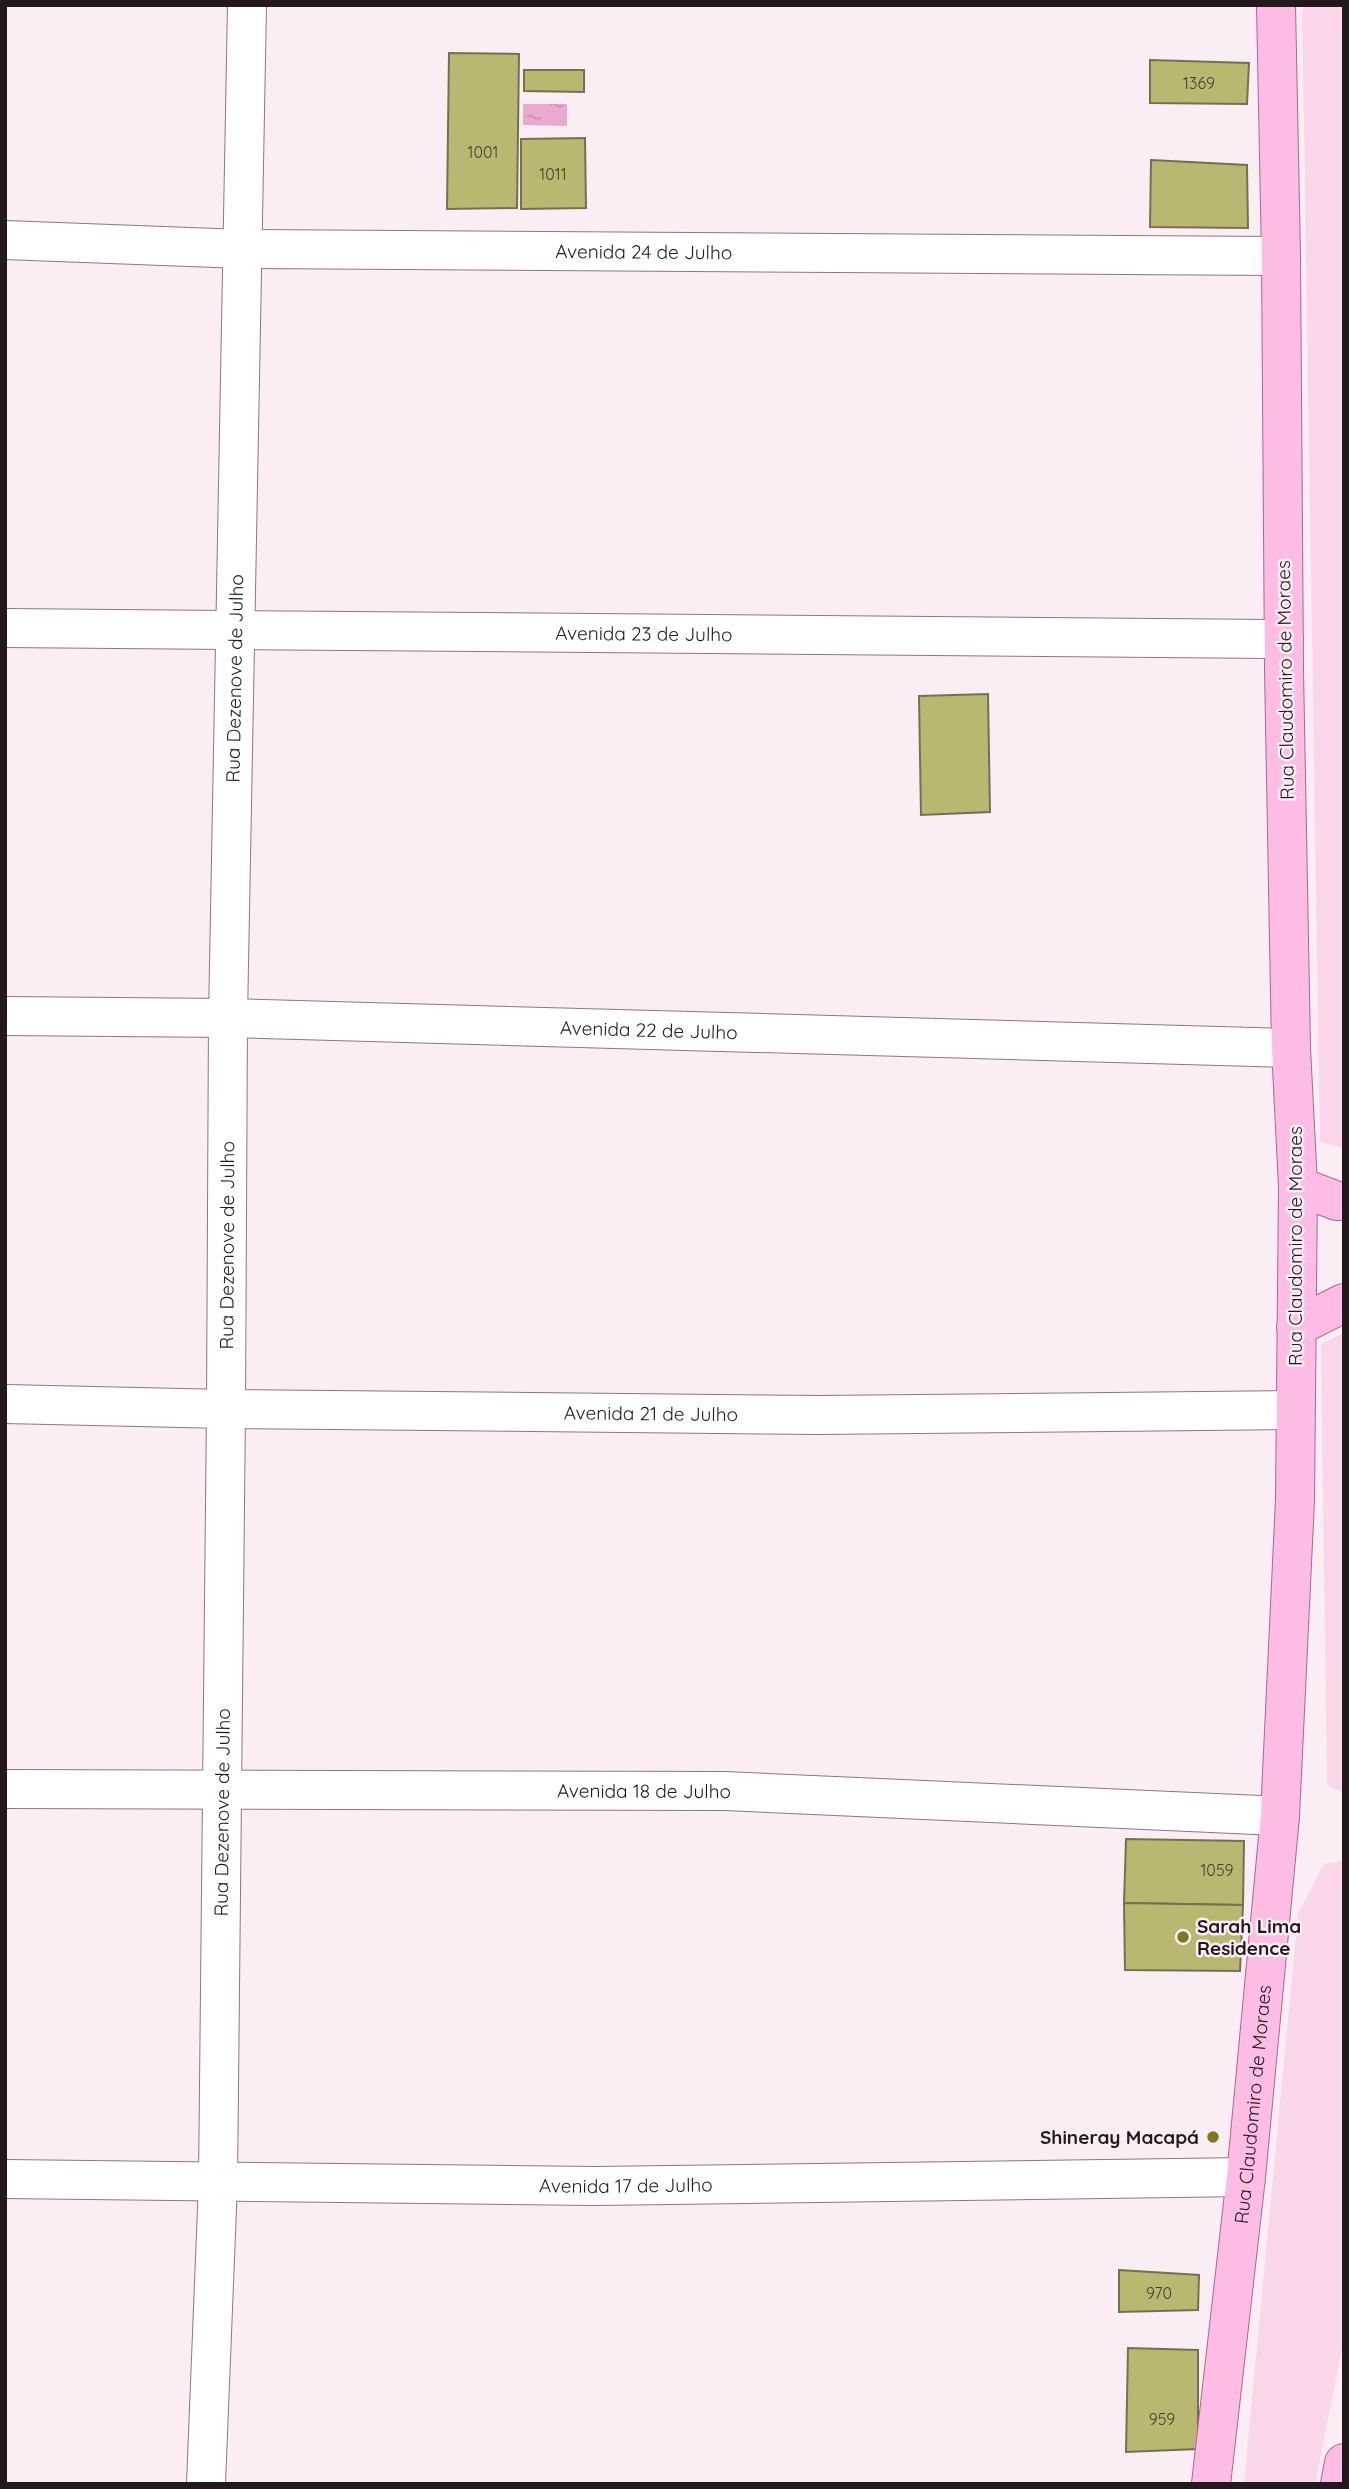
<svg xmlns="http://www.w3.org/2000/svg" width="1349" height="2489" viewBox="0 0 1349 2489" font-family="Quicksand,sans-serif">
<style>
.green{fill:#f9d6e9}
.water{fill:url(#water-ripples)}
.building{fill:#bab770;stroke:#727153;stroke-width:2}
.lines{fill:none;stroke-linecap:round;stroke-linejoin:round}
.minor-casing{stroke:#917484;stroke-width:40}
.major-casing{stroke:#af6592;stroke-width:40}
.minor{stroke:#fff;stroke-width:38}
.major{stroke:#fcbce3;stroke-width:38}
.poi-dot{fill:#7e791f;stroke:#fbedf4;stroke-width:2.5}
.labels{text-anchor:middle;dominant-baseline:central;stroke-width:5;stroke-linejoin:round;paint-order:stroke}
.number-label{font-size:16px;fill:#494032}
.street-label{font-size:19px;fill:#23181e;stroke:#fbedf4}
.poi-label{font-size:19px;font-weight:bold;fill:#23181e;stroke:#fbedf4;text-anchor:start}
</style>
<defs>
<pattern id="water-ripples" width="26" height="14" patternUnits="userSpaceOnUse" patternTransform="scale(1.75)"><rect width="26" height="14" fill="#eca9d0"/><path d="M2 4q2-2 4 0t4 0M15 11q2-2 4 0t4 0" fill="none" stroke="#ca91b2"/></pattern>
</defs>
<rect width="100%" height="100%" fill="#fbedf4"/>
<g class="green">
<polygon points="1302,5 1344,5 1344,1148 1320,1142"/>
<polygon points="1344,1333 1344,1793 1327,1785 1321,1344"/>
<polygon points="1344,1860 1344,2338 1315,2484 1244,2484 1298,1914 1324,1864"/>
</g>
<polygon class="water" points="523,104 567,104 567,126 523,125"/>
<g class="building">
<polygon points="449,53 519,54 517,208 447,209"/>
<polygon points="1150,60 1249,63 1247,104 1150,103"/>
<polygon points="524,70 584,70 584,92 524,91"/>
<polygon points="585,138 586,208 521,209 521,139"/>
<polygon points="1151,160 1247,165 1248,228 1150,227"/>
<polygon points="988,694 990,812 921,815 919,696"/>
<polygon points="1126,1839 1244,1841 1243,1905 1124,1903"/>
<polygon points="1124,1903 1243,1905 1240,1971 1125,1970"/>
<polygon points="1119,2270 1199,2275 1198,2310 1119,2312"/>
<polygon points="1128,2348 1198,2350 1198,2449 1126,2452"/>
</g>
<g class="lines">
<g class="minor-casing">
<g id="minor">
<path id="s1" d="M5 240 242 249 1281 256"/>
<path id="s2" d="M5 628 1284 639"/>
<path id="s3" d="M5 1016 228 1018 1291 1048"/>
<path id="s4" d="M5 1404 226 1409 820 1415 1295 1410"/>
<path id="s5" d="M5 1789 725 1791 1280 1816"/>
<path id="s6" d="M5 2179 595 2186 1246 2177"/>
<path id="s7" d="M206 2484 218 2183 226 1409 228 1018 247 5"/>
</g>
</g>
<g class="major-casing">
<g id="major">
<polyline points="1298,1186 1337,1201 1344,1201"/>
<polyline points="1296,1327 1344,1303"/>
<path id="s8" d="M1211 2484 1246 2177 1280 1816 1295 1500 1298 1186 1291 1048 1284 669 1281 256 1276 5"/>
<polyline points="1340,2484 1344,2463"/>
</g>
</g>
<use href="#minor" class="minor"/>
<use href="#major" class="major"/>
</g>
<g class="poi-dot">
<circle cx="1183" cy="1937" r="7"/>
<circle cx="1213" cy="2137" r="7"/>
</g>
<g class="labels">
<g class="number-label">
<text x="1199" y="83">1369</text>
<text x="483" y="152">1001</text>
<text x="553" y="174">1011</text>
<text x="1217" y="1870">1059</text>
<text x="1159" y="2293">970</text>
<text x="1162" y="2419">959</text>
</g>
<g class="street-label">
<text stroke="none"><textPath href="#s1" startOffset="639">Avenida 24 de Julho</textPath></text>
<text stroke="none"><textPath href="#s2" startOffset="639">Avenida 23 de Julho</textPath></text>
<text stroke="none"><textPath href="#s7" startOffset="1806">Rua Dezenove de Julho</textPath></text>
<text transform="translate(1285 680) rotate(-91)">Rua Claudomiro de Moraes</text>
<text stroke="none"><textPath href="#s3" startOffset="644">Avenida 22 de Julho</textPath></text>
<text stroke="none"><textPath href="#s7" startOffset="1239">Rua Dezenove de Julho</textPath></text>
<text transform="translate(1295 1246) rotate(-90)">Rua Claudomiro de Moraes</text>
<text stroke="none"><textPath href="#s4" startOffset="646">Avenida 21 de Julho</textPath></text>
<text stroke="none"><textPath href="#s5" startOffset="639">Avenida 18 de Julho</textPath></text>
<text stroke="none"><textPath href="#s7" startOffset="672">Rua Dezenove de Julho</textPath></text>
<text stroke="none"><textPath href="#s8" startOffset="382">Rua Claudomiro de Moraes</textPath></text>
<text stroke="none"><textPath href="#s6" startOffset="621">Avenida 17 de Julho</textPath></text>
</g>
<g class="poi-label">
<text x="1197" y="1926">Sarah Lima<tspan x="1197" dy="22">Residence</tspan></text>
<text x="1199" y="2137" text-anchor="end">Shineray Macapá</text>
</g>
</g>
<rect width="1349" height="2489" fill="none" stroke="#23181e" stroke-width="14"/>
</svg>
